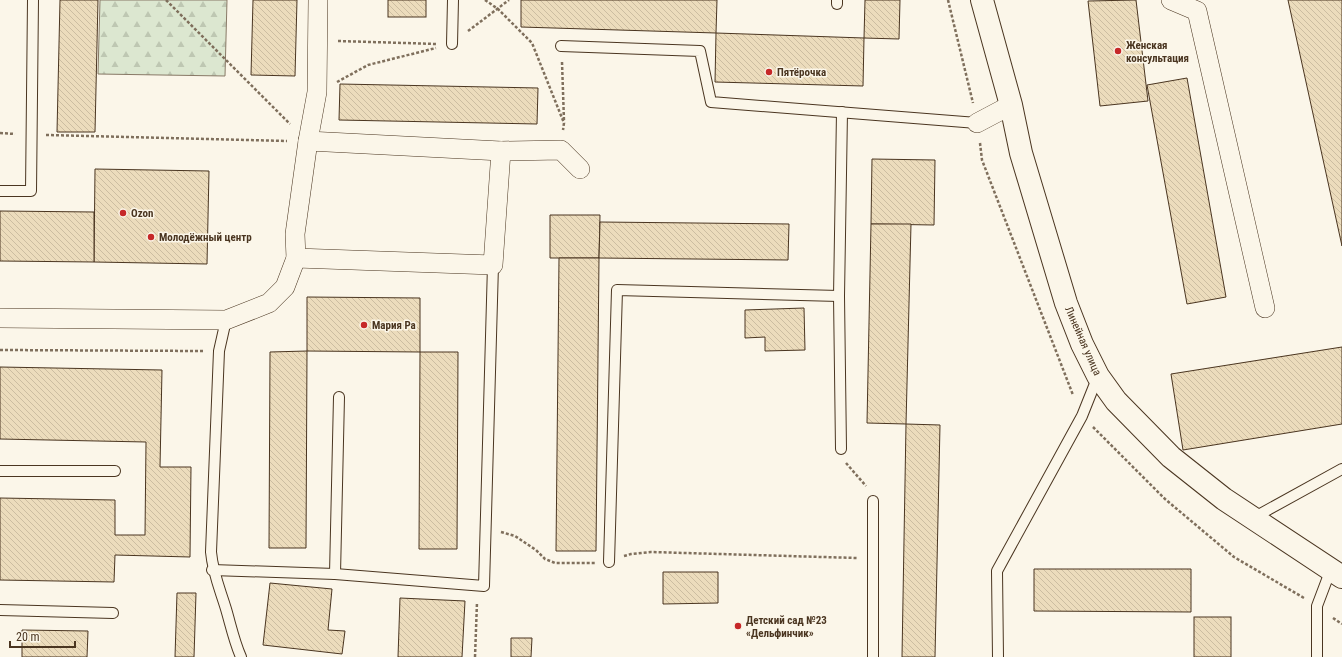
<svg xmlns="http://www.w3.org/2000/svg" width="1342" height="657" viewBox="0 0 1342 657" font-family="'Roboto Condensed',sans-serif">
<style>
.forest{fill:url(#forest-firs);stroke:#887966}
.building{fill:url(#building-back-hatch);stroke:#4a3520}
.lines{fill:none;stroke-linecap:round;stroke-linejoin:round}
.lane-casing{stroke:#4a3520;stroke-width:12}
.street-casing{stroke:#4a3520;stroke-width:20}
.secondary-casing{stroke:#4a3520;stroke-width:24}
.path{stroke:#7f6f5c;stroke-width:2.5;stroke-dasharray:3 2;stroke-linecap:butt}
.lane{stroke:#fbf6e9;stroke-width:10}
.street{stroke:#fbf6e9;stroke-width:19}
.secondary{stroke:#fbf6e9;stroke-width:22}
.poi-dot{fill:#c62828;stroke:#fbf6e9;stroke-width:1.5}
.labels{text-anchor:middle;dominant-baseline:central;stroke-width:3;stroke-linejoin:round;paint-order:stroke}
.poi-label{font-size:11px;font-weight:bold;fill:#4a3520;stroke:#fbf6e9;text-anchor:start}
.street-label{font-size:11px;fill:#4a3520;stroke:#fbf6e9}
</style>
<defs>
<pattern id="forest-firs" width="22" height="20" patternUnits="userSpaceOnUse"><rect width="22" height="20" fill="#dce7d0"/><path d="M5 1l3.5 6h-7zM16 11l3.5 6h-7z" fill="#bec7b2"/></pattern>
<pattern id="building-back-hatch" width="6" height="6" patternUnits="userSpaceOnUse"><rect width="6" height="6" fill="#ecdcbc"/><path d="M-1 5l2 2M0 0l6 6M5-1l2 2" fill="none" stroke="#ccbda1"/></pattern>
</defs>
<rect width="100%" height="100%" fill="#fbf6e9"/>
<polygon class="forest" points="100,0 227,0 225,76 98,74"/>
<g class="building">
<polygon points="60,0 98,0 95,132 57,132"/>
<polygon points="253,0 297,0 295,76 251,75"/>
<rect x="388" y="0" width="38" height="17"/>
<polygon points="521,0 717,0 716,33 521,27"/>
<polygon points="865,0 900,0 899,39 864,38"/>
<polygon points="1136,0 1148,101 1100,106 1088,1"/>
<polygon points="1288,0 1342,0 1342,246"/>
<polygon points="716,33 864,38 863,86 715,82"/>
<polygon points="1187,78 1226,297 1187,304 1147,85"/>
<polygon points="340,84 538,88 537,124 339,120"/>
<polygon points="872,159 935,160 934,225 871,224"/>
<polygon points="95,169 209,171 207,264 94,262"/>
<polygon points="0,211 94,212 94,262 0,261"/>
<polygon points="550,215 600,215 599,258 550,258"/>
<polygon points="600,222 789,224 788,260 599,258"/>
<polygon points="871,224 911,224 906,424 867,423"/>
<polygon points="559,258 599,258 596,551 556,551"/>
<polygon points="307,297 420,298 420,352 307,351"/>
<polygon points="804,308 805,350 765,351 765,337 745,338 745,310"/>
<polygon points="1342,347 1342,424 1183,450 1171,374"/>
<polygon points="307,351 306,548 269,548 270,352"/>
<polygon points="420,352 458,352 457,549 419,549"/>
<polygon points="0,367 162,370 160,467 191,467 190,557 115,555 114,582 0,580 0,498 115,500 115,535 145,535 146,442 0,439"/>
<polygon points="906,424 940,425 935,657 902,657"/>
<polygon points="1034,569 1191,569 1191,612 1034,611"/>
<polygon points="663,572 718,572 718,603 663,604"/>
<polygon points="270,583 332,589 328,630 345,631 342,654 263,645"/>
<polygon points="177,593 196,593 194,657 175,657"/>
<polygon points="400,598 465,601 462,657 398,657"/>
<rect x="1194" y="617" width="37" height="40"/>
<polygon points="22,630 88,631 87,657 22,657"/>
<polygon points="511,638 532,638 531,657 511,657"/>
</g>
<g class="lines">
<g class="lane-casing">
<g id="lane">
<polyline points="837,4 837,0"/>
<polyline points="452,44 453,0"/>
<polyline points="561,46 700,51 711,102 977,123"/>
<polyline points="0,191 31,191 33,0"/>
<path d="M226 320 219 351 211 552C213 574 220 589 226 609 231 626 234 641 241 657"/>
<polyline points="841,449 839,296 842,112"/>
<polyline points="0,471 115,471"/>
<polyline points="1253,518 1342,469"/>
<polyline points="609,562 617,290 839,296"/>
<polyline points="212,570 335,574 484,586 493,265"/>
<polyline points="335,574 339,397"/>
<polyline points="0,610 113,613"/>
<polyline points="873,657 873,501"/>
<polyline points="998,657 997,571 1082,416 1098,376"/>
<polyline points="1317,657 1317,606 1331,569"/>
</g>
</g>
<g class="street-casing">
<g id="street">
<polyline points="1171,0 1197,11 1265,308"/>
<polyline points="977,123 1011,105"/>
<polyline points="501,151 561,150 580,169"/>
<polyline points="296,258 493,265 501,151 308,141"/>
<polyline points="0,318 226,320 269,303 285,287 296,258 295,234 308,141 317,92 318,0"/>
</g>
</g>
<g class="secondary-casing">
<polyline id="secondary" points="982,0 1011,105 1021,153 1066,303 1082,344 1098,376 1116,401 1171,457 1224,499 1342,577"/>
</g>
<g class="path">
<polyline points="166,0 290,124"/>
<polyline points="485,0 498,9 532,43 564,123 563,130"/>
<polyline points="948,0 973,103"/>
<polyline points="468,31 509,0"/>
<polyline points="338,41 437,44"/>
<polyline points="562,62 564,121"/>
<polyline points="337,82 368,65 436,48"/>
<polyline points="0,133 15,134"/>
<polyline points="46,135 287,141"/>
<polyline points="980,143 982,160 1073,395"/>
<polyline points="0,350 203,351"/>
<polyline points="1093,427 1165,499 1234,557 1304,598"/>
<polyline points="846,463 866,486"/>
<polyline points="501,532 515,536 536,550 545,559 555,563 595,563"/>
<polyline points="624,556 631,554 651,552 857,558"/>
<polyline points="1333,618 1342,624"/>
<polyline points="475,657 477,602"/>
</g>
<use href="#lane" class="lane"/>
<use href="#street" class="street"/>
<use href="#secondary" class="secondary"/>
</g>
<g class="poi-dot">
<circle cx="1118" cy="51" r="4"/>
<circle cx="769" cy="72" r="4"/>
<circle cx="123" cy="213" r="4"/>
<circle cx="151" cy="237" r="4"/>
<circle cx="364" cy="325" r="4"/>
<circle cx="738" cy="626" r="4"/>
</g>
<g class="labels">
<g class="poi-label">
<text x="1126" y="45">Женская<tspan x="1126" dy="13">консультация</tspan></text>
<text x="777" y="72">Пятёрочка</text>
<text x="131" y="213">Ozon</text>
<text x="159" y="237">Молодёжный центр</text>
<text x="372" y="325">Мария Ра</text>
<text x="746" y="620">Детский сад №23<tspan x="746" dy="13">«Дельфинчик»</tspan></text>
</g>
<g class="street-label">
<text transform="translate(1083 341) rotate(66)">Линейная улица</text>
</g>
</g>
<path d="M10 641v6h65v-6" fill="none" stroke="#4a3520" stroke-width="2"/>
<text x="16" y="641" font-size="12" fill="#4a3520" stroke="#fbf6e9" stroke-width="3" paint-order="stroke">20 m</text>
</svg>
